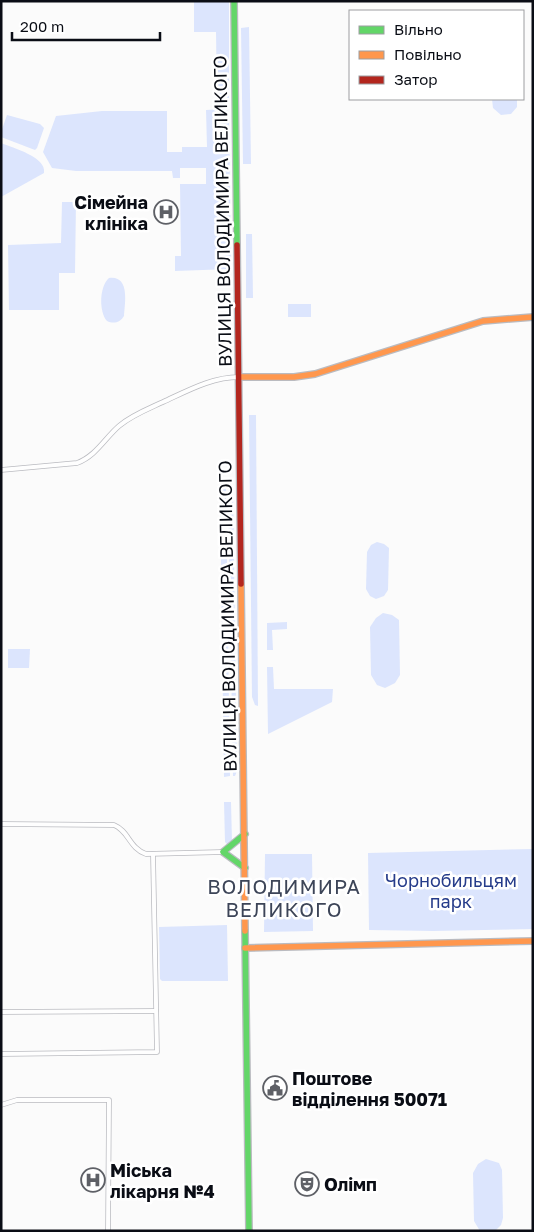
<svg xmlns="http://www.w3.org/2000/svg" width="534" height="1232" viewBox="0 0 534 1232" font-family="'Golos Text',sans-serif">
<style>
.green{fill:#dce5fd}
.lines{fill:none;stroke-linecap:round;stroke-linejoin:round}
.street-casing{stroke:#babbc0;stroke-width:5.5}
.fast-casing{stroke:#babbc0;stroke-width:8}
.slow-casing{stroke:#babbc0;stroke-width:8}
.jam-casing{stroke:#babbc0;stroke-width:8}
.street{stroke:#fefefe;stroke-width:4}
.fast{stroke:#63d668;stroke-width:5.5}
.slow{stroke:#ff974d;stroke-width:5.5}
.jam{stroke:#b3261e;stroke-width:5.5}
.labels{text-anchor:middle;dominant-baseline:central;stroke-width:5;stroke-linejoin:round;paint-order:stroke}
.poi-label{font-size:18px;font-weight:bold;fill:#0a0d15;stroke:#fff;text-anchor:start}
.street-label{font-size:18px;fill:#0a0d15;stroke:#fff}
.park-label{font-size:18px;fill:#263c8a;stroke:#fff}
.quarter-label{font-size:20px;letter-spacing:1px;fill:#3d4558;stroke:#fff}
</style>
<rect width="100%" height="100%" fill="#fbfbfb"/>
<g class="green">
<polygon points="194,1 229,1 229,98 224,103 217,103 216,32 194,32"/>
<polygon points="249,27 251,164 243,164 241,28"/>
<polygon points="492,99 517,99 517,107 511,114 501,115 493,108"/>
<polygon points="224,109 227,110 229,113 231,269 175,271 175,256 181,256 180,184 206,184 206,168 180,168 180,178 173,178 172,171 76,171 52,168 43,152 56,116 102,111 167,111 167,152 182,152 182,147 207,147 206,110"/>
<polygon points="7,115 40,124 44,128 37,148 35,150 1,137 1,132"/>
<path d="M1 143C13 148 47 157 44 173L1 197Z"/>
<polygon points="62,202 76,202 75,273 59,273 59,310 9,310 8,245 61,243"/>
<polygon points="246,234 252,234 253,298 246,298"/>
<path d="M109 278C130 275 125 303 124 316 120 323 113 324 107 321 99 312 99 287 109 278Z"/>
<rect x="288" y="304" width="23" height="13"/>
<polygon points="249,415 256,415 258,706 255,705 252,697"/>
<polygon points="220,488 226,488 230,776 224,777"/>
<polygon points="228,488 233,490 237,771 235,776 233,776"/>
<polygon points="377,542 384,544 389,548 388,590 384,596 376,599 370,596 366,589 367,552 371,545"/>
<polygon points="383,613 392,615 399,620 400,675 395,683 385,688 377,685 371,675 370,627 376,618"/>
<polygon points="287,622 287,629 272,630 273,650 267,650 267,623"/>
<polygon points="8,649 30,649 29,668 8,668"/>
<polygon points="273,667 274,689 333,689 332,702 268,734 267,667"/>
<polygon points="224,802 231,802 232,842 228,845 225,842"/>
<polygon points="533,849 533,929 433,931 369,930 368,853"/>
<polygon points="265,854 312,854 313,931 264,932"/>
<polygon points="227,925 228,981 162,981 160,979 159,927"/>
<polygon points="486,1159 499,1163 502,1170 503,1218 501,1225 495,1231 480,1231 474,1221 473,1173 478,1164"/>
</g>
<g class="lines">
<g class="street-casing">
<g id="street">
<path d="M1 470 77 463C96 456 105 438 119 426 132 415 148 409 163 402 187 391 212 377 239 377"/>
<path d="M1 824 114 825C129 831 129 848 146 854L223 852"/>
<polyline points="1,1012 156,1011"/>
<polyline points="1,1054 157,1052 153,854"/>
<polyline points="1,1105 17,1100 109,1100 108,1231"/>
</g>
</g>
<g class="fast-casing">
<g id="fast">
<polyline points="234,1 237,245"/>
<polyline points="245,834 223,852 245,868"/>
<polyline points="245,931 249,1231"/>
</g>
</g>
<g class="slow-casing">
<g id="slow">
<polyline points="239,377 294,377 315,374 483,321 533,317"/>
<polyline points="241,584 245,931"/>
<polyline points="245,948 533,941"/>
</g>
</g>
<g class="jam-casing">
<polyline id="jam" points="237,245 241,584"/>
</g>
<use href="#street" class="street"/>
<use href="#fast" class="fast"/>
<use href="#slow" class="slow"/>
<use href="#jam" class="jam"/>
</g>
<defs>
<g id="hospital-ring" transform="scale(1.25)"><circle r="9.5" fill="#fff" stroke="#5e6066" stroke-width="1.5"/><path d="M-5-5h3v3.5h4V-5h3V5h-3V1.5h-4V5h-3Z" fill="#5e6066"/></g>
<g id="civic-ring" transform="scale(1.25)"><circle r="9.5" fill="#fff" stroke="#5e6066" stroke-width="1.5"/><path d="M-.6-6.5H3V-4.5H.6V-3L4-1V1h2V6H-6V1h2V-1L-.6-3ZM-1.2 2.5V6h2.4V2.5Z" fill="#5e6066"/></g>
<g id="theatre-ring" transform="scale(1.25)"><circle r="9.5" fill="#fff" stroke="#5e6066" stroke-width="1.5"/><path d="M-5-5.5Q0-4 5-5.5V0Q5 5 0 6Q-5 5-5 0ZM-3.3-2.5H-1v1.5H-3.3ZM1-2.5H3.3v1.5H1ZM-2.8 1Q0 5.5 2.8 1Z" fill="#5e6066"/></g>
</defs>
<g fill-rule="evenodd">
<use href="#hospital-ring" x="166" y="212"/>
<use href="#civic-ring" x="275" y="1088"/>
<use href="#hospital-ring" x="93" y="1180"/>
<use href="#theatre-ring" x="307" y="1184"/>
</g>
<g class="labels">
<g class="poi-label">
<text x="148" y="202" text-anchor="end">Сімейна<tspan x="148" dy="21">клініка</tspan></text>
<text x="292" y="1078">Поштове<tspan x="292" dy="21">відділення 50071</tspan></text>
<text x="110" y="1170">Міська<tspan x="110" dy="21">лікарня №4</tspan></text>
<text x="324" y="1184">Олімп</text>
</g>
<g class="street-label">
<text transform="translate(222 211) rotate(-91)">ВУЛИЦЯ ВОЛОДИМИРА ВЕЛИКОГО</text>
<text transform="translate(227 616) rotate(-91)">ВУЛИЦЯ ВОЛОДИМИРА ВЕЛИКОГО</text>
</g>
<g class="park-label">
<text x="451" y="880">Чорнобильцям<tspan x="451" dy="21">парк</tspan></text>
</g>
<g class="quarter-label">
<text x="284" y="886">ВОЛОДИМИРА<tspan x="284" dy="23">ВЕЛИКОГО</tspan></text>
</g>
</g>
<rect width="534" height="1232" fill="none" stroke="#0a0d15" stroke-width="5"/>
<rect x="349" y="10" width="175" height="90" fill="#ffffff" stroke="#9d9ea1"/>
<rect x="359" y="26" width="25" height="8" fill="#63d668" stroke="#9d9ea1"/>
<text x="394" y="35" font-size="15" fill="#0a0d15">Вільно</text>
<rect x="359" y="51" width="25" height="8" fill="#ff974d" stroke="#9d9ea1"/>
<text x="394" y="60" font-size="15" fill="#0a0d15">Повільно</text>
<rect x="359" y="76" width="25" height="8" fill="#b3261e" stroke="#9d9ea1"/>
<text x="394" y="85" font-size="15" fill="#0a0d15">Затор</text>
<path d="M12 32v8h148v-8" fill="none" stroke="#0a0d15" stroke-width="2.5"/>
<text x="20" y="32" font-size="15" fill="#0a0d15" stroke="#ffffff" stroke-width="4" paint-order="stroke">200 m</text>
</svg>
